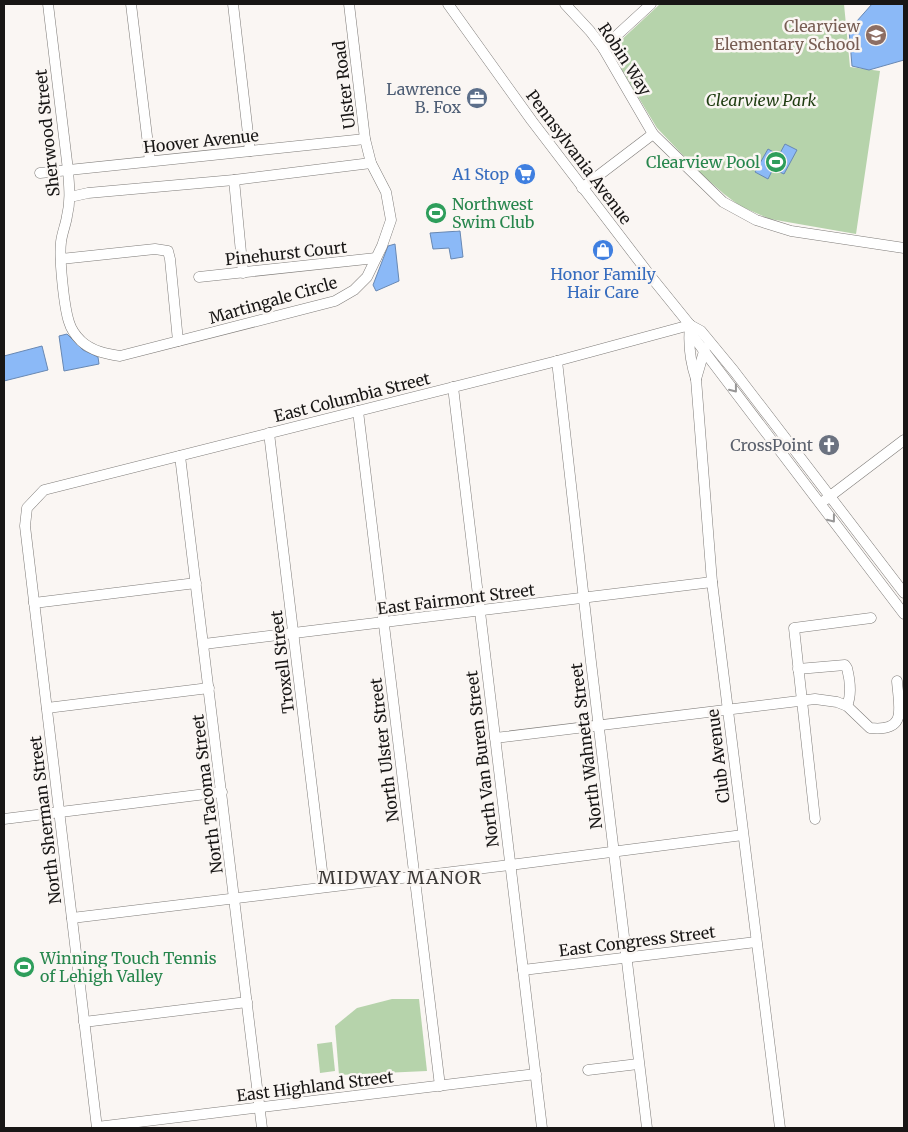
<svg xmlns="http://www.w3.org/2000/svg" width="908" height="1132" viewBox="0 0 908 1132" font-family="Merriweather,serif">
<style>
.green{fill:#b6d3ab}
.water{fill:#8bb9f7;stroke:#6888b3}
.lines{fill:none;stroke-linecap:round;stroke-linejoin:round}
.minor-casing{stroke:#7f7c79;stroke-width:11}
.minor{stroke:#fff;stroke-width:10}
.oneway{stroke:#979696}
.labels{text-anchor:middle;dominant-baseline:central;stroke-width:5;stroke-linejoin:round;paint-order:stroke}
.education-label{font-size:16px;fill:#785e54;stroke:#faf6f3;text-anchor:end}
.street-label{font-size:16px;fill:#181615;stroke:#faf6f3}
.service-label{font-size:16px;fill:#4e5e75;stroke:#faf6f3;text-anchor:end}
.park-label{font-size:16px;font-style:italic;fill:#1e3c10;stroke:#faf6f3}
.leisure-label{font-size:16px;fill:#27864d;stroke:#faf6f3;text-anchor:start}
.shop-label{font-size:16px;fill:#366cbe;stroke:#faf6f3;text-anchor:end}
.worship-label{font-size:16px;fill:#5b616d;stroke:#faf6f3;text-anchor:end}
.neighbourhood-label{font-size:18px;letter-spacing:1px;fill:#3d3a38;stroke:#faf6f3}
</style>
<rect width="100%" height="100%" fill="#faf6f3"/>
<g class="green">
<polygon points="660,4 844,4 850,67 880,71 856,234 770,219 740,206 724,194 699,172 657,128 614,57 618,43"/>
<polygon points="392,999 419,999 427,1071 339,1075 335,1026 357,1008"/>
<polygon points="332,1042 335,1071 320,1073 317,1044"/>
</g>
<g class="water">
<polygon points="872,4 904,4 904,60 869,70 852,66 849,30"/>
<polygon points="785,144 797,150 784,174 773,169 768,179 755,172 768,149 779,155"/>
<polygon points="460,231 463,257 451,259 449,248 433,249 430,233"/>
<polygon points="395,244 399,281 376,291 373,285 388,246"/>
<polygon points="67,334 83,350 98,357 99,364 64,371 59,336"/>
<polygon points="42,346 48,370 4,381 4,356"/>
</g>
<g class="lines">
<g class="minor-casing">
<g id="minor">
<path d="M48 4 68 170C69 185 71 200 67 216 66 224 62 233 61 242 59 258 64 307 69 322 71 329 76 336 81 341 92 351 106 354 120 356L335 301 354 290 367 277 382 246 391 220 386 192 371 163 365 139 349 4"/>
<polyline points="131,4 150,161"/>
<polyline points="233,4 250,151"/>
<polyline points="448,4 532,121 652,278 690,325 693,336 704,351 904,614"/>
<polyline points="565,4 590,31 603,48 653,134 723,202 756,220 791,231 904,248"/>
<polyline points="603,48 651,4"/>
<polyline points="40,173 365,139"/>
<polyline points="234,180 243,273"/>
<polyline points="582,188 653,134"/>
<polyline points="70,197 88,193 234,180 371,163"/>
<polyline points="61,259 155,249 168,251 170,259 178,341"/>
<polyline points="199,277 376,258"/>
<path d="M690 325C688 344 690 361 696 379L712 582 780 1128"/>
<polyline points="690,325 701,331 734,371 904,593"/>
<polyline points="557,361 591,662 647,1128"/>
<polyline points="696,379 705,348"/>
<polyline points="453,387 542,1128"/>
<polyline points="358,411 440,1086"/>
<polyline points="269,433 324,887"/>
<polyline points="180,456 262,1128"/>
<polyline points="825,500 904,440"/>
<polyline points="34,603 196,583"/>
<polyline points="204,644 712,582"/>
<path d="M798 669 845 665 847 668C850 680 852 694 847 706"/>
<polyline points="47,708 209,688"/>
<path d="M495 738 815 699 837 702 847 706 870 728C908 732 899 708 897 681"/>
<polyline points="4,819 222,792"/>
<polyline points="815,819 794,628 871,618"/>
<polyline points="72,918 510,865 743,835"/>
<polyline points="523,970 756,942"/>
<polyline points="84,1022 247,1002"/>
<polyline points="588,1070 638,1064"/>
<polyline points="97,1127 536,1074"/>
<polyline points="97,1128 25,526 27,508 44,490 557,361 690,325"/>
</g>
</g>
<use href="#minor" class="minor"/>
</g>
<defs><path id="oneway-chevron" d="M-2-3.5L2.5 0L-2 3.5" fill="none" stroke-width="1.6" stroke-linecap="round" stroke-linejoin="round" transform="scale(1.25)"/></defs>
<g class="oneway">
<use href="#oneway-chevron" transform="translate(734 389) rotate(52)"/>
<use href="#oneway-chevron" transform="translate(832 519) rotate(52)"/>
</g>
<defs>
<g id="school-disc" transform="scale(1.125)"><circle r="9.5" fill="#8d6e63" stroke="#faf6f3"/><path d="M0-5L7-2L0 1L-7-2ZM-4 1L0 2.5L4 1V4Q0 6-4 4Z" fill="#fff"/></g>
<g id="office-disc" transform="scale(1.125)"><circle r="9.5" fill="#5c6f8a" stroke="#faf6f3"/><path d="M-6-3h4V-5.5h4V-3h4V5H-6ZM-1-4.5V-3h2v-1.5ZM-6 0V1H6V0Z" fill="#fff"/></g>
<g id="stadium-disc" transform="scale(1.125)"><circle r="9.5" fill="#2e9e5b" stroke="#faf6f3"/><path d="M0-5a6.5 5 0 1 0 0 10a6.5 5 0 1 0 0-10ZM-3.5-1.8h7v3.6h-7Z" fill="#fff"/></g>
<g id="supermarket-disc" transform="scale(1.125)"><circle r="9.5" fill="#3f7fe0" stroke="#faf6f3"/><path d="M-6-5.5h2.5l.6 2H6L4.5 2H-2.5L-4.4-4H-6ZM-1.5 3.2a1.3 1.3 0 1 0 .1 0ZM3 3.2a1.3 1.3 0 1 0 .1 0Z" fill="#fff"/></g>
<g id="shop-disc" transform="scale(1.125)"><circle r="9.5" fill="#3f7fe0" stroke="#faf6f3"/><path d="M-5-2.5h2.3a2.7 3.5 0 0 1 5.4 0H5L5.5 6h-11ZM-1.5-2.5h3a1.5 2.3 0 0 0-3 0Z" fill="#fff"/></g>
<g id="church-disc" transform="scale(1.125)"><circle r="9.5" fill="#6b7280" stroke="#faf6f3"/><path d="M-1.2-6h2.4v3.5h3.3v2.4h-3.3V6h-2.4V-.1h-3.3v-2.4h3.3Z" fill="#fff"/></g>
</defs>
<g fill-rule="evenodd">
<use href="#school-disc" x="876" y="35"/>
<use href="#office-disc" x="477" y="98"/>
<use href="#stadium-disc" x="776" y="162"/>
<use href="#supermarket-disc" x="525" y="174"/>
<use href="#stadium-disc" x="436" y="213"/>
<use href="#shop-disc" x="603" y="250"/>
<use href="#church-disc" x="829" y="445"/>
<use href="#stadium-disc" x="24" y="967"/>
</g>
<g class="labels">
<g class="education-label">
<text x="860" y="26">Clearview<tspan x="860" dy="18">Elementary School</tspan></text>
</g>
<g class="street-label">
<text transform="translate(625 59) rotate(57)">Robin Way</text>
<text transform="translate(344 85) rotate(-97)">Ulster Road</text>
<text transform="translate(47 133) rotate(-96)">Sherwood Street</text>
<text transform="translate(201 141) rotate(-6)">Hoover Avenue</text>
<text transform="translate(579 157) rotate(53)">Pennsylvania Avenue</text>
<text transform="translate(286 253) rotate(-6)">Pinehurst Court</text>
<text transform="translate(273 300) rotate(-16)">Martingale Circle</text>
<text transform="translate(352 397) rotate(-14)">East Columbia Street</text>
<text transform="translate(456 599) rotate(-7)">East Fairmont Street</text>
<text transform="translate(282 662) rotate(-97)">Troxell Street</text>
<text transform="translate(586 746) rotate(-97)">North Wahneta Street</text>
<text transform="translate(384 750) rotate(-97)">North Ulster Street</text>
<text transform="translate(718 756) rotate(-97)">Club Avenue</text>
<text transform="translate(482 759) rotate(-97)">North Van Buren Street</text>
<text transform="translate(207 794) rotate(-97)">North Tacoma Street</text>
<text transform="translate(45 820) rotate(-97)">North Sherman Street</text>
<text transform="translate(637 941) rotate(-7)">East Congress Street</text>
<text transform="translate(315 1086) rotate(-7)">East Highland Street</text>
</g>
<g class="service-label">
<text x="461" y="89">Lawrence<tspan x="461" dy="18">B. Fox</tspan></text>
</g>
<g class="park-label">
<text x="761" y="100">Clearview Park</text>
</g>
<g class="leisure-label">
<text x="760" y="162" text-anchor="end">Clearview Pool</text>
<text x="452" y="204">Northwest<tspan x="452" dy="18">Swim Club</tspan></text>
<text x="40" y="958">Winning Touch Tennis<tspan x="40" dy="18">of Lehigh Valley</tspan></text>
</g>
<g class="shop-label">
<text x="509" y="174">A1 Stop</text>
<text x="603" y="274" text-anchor="middle">Honor Family<tspan x="603" dy="18">Hair Care</tspan></text>
</g>
<g class="worship-label">
<text x="813" y="445">CrossPoint</text>
</g>
<g class="neighbourhood-label">
<text x="400" y="877">MIDWAY MANOR</text>
</g>
</g>
<rect width="908" height="1132" fill="none" stroke="#181615" stroke-width="10"/>
</svg>
